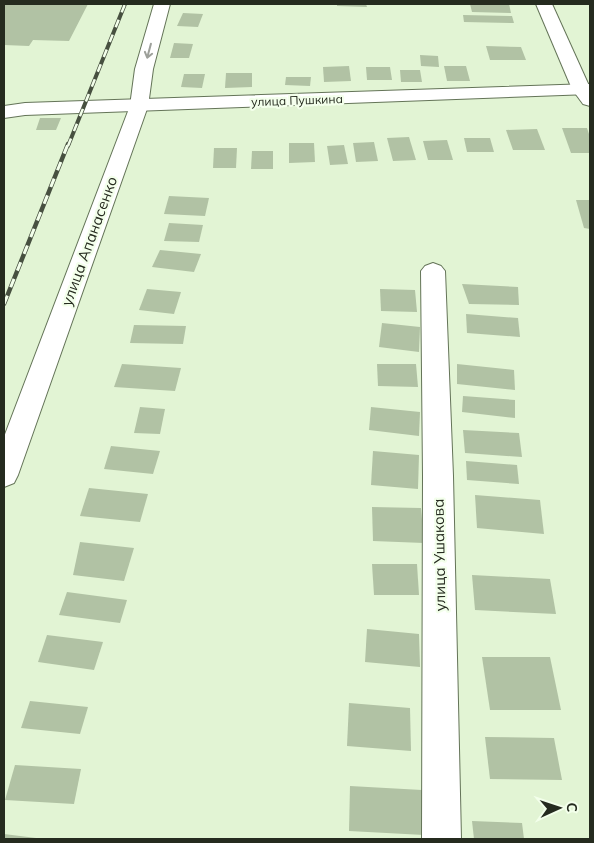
<svg xmlns="http://www.w3.org/2000/svg" width="594" height="843" viewBox="0 0 594 843" font-family="Mulish,sans-serif">
<style>
.building{fill:#b1c2a4}
.lines{fill:none;stroke-linecap:round;stroke-linejoin:round}
.minor-casing{stroke:#647458;stroke-width:2}
.major-casing{stroke:#647458;stroke-width:2}
.minor{fill:#fff;fill-rule:evenodd}
.major{fill:#fff;fill-rule:evenodd}
.rail-far1-casing{stroke:#475040;stroke-width:4}
.rail-casing{stroke:#475040;stroke-width:4.5}
.rail-far1{stroke:#f3ffeb;stroke-width:2.5;stroke-dasharray:8;stroke-linecap:butt}
.rail{stroke:#f3ffeb;stroke-width:3;stroke-dasharray:9;stroke-linecap:butt}
.oneway{stroke:#9da09a}
.labels{text-anchor:middle;dominant-baseline:central;stroke-width:4.5;stroke-linejoin:round;paint-order:stroke}
.far-street-label{font-size:12px;fill:#252b1f;stroke:#f3ffeb}
.street-label{font-size:15px;fill:#252b1f;stroke:#f3ffeb}
</style>
<rect width="100%" height="100%" fill="#e2f4d4"/>
<g class="building">
<polygon points="4,4 88,4 69,41 33,40 29,46 4,45"/>
<polygon points="337,4 366,4 367,7 337,6"/>
<polygon points="470,4 509,4 511,13 472,12"/>
<polygon points="183,13 203,14 198,27 177,26"/>
<polygon points="463,15 512,16 514,23 464,22"/>
<polygon points="174,43 193,44 189,58 170,58"/>
<polygon points="486,46 521,47 526,60 490,60"/>
<polygon points="420,55 438,56 439,67 421,66"/>
<polygon points="349,66 351,81 324,82 323,67"/>
<polygon points="444,66 466,66 470,81 447,81"/>
<polygon points="366,67 390,67 392,80 367,80"/>
<polygon points="400,70 420,70 422,82 401,82"/>
<polygon points="226,73 252,73 252,87 225,88"/>
<polygon points="184,74 205,74 202,88 181,87"/>
<polygon points="286,77 311,77 310,86 285,85"/>
<polygon points="40,118 61,118 56,130 36,130"/>
<polygon points="562,128 587,128 590,137 590,153 571,153"/>
<polygon points="537,129 545,150 513,150 506,130"/>
<polygon points="409,137 416,160 393,161 387,138"/>
<polygon points="464,138 490,138 494,152 467,152"/>
<polygon points="447,140 453,160 428,160 423,141"/>
<polygon points="374,142 378,161 356,162 353,143"/>
<polygon points="289,143 314,143 315,162 289,163"/>
<polygon points="344,145 348,164 330,165 327,146"/>
<polygon points="214,148 237,148 236,168 213,168"/>
<polygon points="252,151 273,151 273,169 251,169"/>
<polygon points="169,196 209,198 205,216 164,214"/>
<polygon points="576,200 590,200 590,229 584,228"/>
<polygon points="169,223 203,225 199,242 164,241"/>
<polygon points="160,250 201,254 194,272 152,267"/>
<polygon points="462,284 518,287 519,305 469,304"/>
<polygon points="147,289 181,292 174,314 139,310"/>
<polygon points="380,289 415,290 417,312 381,311"/>
<polygon points="466,314 518,318 520,337 467,333"/>
<polygon points="382,323 420,327 419,352 379,347"/>
<polygon points="134,325 186,326 183,344 130,343"/>
<polygon points="122,364 181,368 175,391 114,387"/>
<polygon points="377,364 416,364 418,387 378,386"/>
<polygon points="457,364 514,370 515,390 457,384"/>
<polygon points="463,396 515,400 515,418 462,412"/>
<polygon points="140,407 165,409 160,434 134,433"/>
<polygon points="371,407 420,412 419,436 369,430"/>
<polygon points="463,430 519,433 522,457 465,453"/>
<polygon points="111,446 160,451 153,474 104,469"/>
<polygon points="373,451 419,455 418,489 371,485"/>
<polygon points="466,461 517,465 519,484 467,480"/>
<polygon points="89,488 148,494 140,522 80,516"/>
<polygon points="475,495 540,500 544,534 477,528"/>
<polygon points="372,507 421,508 424,543 373,541"/>
<polygon points="80,542 134,548 124,581 73,575"/>
<polygon points="372,564 417,564 419,595 374,595"/>
<polygon points="472,575 550,579 556,614 475,610"/>
<polygon points="67,592 127,600 120,623 59,615"/>
<polygon points="367,629 419,634 420,667 365,662"/>
<polygon points="47,635 103,642 94,670 38,662"/>
<polygon points="482,657 550,657 561,710 490,710"/>
<polygon points="30,701 88,707 80,734 21,728"/>
<polygon points="349,703 410,708 411,751 347,746"/>
<polygon points="485,737 554,738 562,780 490,779"/>
<polygon points="15,765 81,769 74,804 5,800"/>
<polygon points="350,786 422,790 424,835 349,831"/>
<polygon points="472,821 522,823 524,839 474,839"/>
<polygon points="4,834 36,838 36,839 4,839"/>
</g>
<g class="lines">
<g class="minor-casing">
<g id="minor">
<polygon points="154,4 170,4 153,69 148,106 18,475 14,483 4,487 4,437 130,106 135,69"/>
<polygon points="536,4 552,4 590,88 590,106 583,104 572,89"/>
<polygon points="433,263 441,266 445,271 453,476 461,839 422,839 423,476 421,271 425,266"/>
</g>
</g>
<g class="major-casing">
<polygon id="major" points="590,84 590,94 25,115 4,118 4,106 25,103"/>
</g>
<use href="#minor" class="minor"/>
<use href="#major" class="major"/>
<g class="rail-far1-casing">
<polyline id="rail-far1" points="68,146 125,4"/>
</g>
<g class="rail-casing">
<polyline id="rail" points="4,304 68,144"/>
</g>
<use href="#rail-far1" class="rail-far1"/>
<use href="#rail" class="rail"/>
</g>
<defs><path id="oneway-shaft" d="M-6 0H5M1.5-3L5.5 0L1.5 3" fill="none" stroke-width="1.6" stroke-linecap="round" stroke-linejoin="round" transform="scale(1.25)"/></defs>
<use class="oneway" href="#oneway-shaft" transform="translate(149 51) rotate(105)"/>
<g class="labels">
<g class="far-street-label">
<text transform="translate(297 100) rotate(-2)">улица Пушкина</text>
</g>
<g class="street-label">
<text transform="translate(89 241) rotate(-70)">улица Апанасенко</text>
<text transform="translate(439 555) rotate(-91)">улица Ушакова</text>
</g>
</g>
<rect width="594" height="843" fill="none" stroke="#252b1f" stroke-width="10"/>
<g transform="translate(559 808) rotate(87)" stroke="#f3ffeb" stroke-width="4" paint-order="stroke">
<path d="M0-4L9 19L0 12L-9 19Z" fill="#252b1f"/>
<text y="-8" font-size="14" font-weight="bold" text-anchor="middle" fill="#252b1f">С</text>
</g>
</svg>
